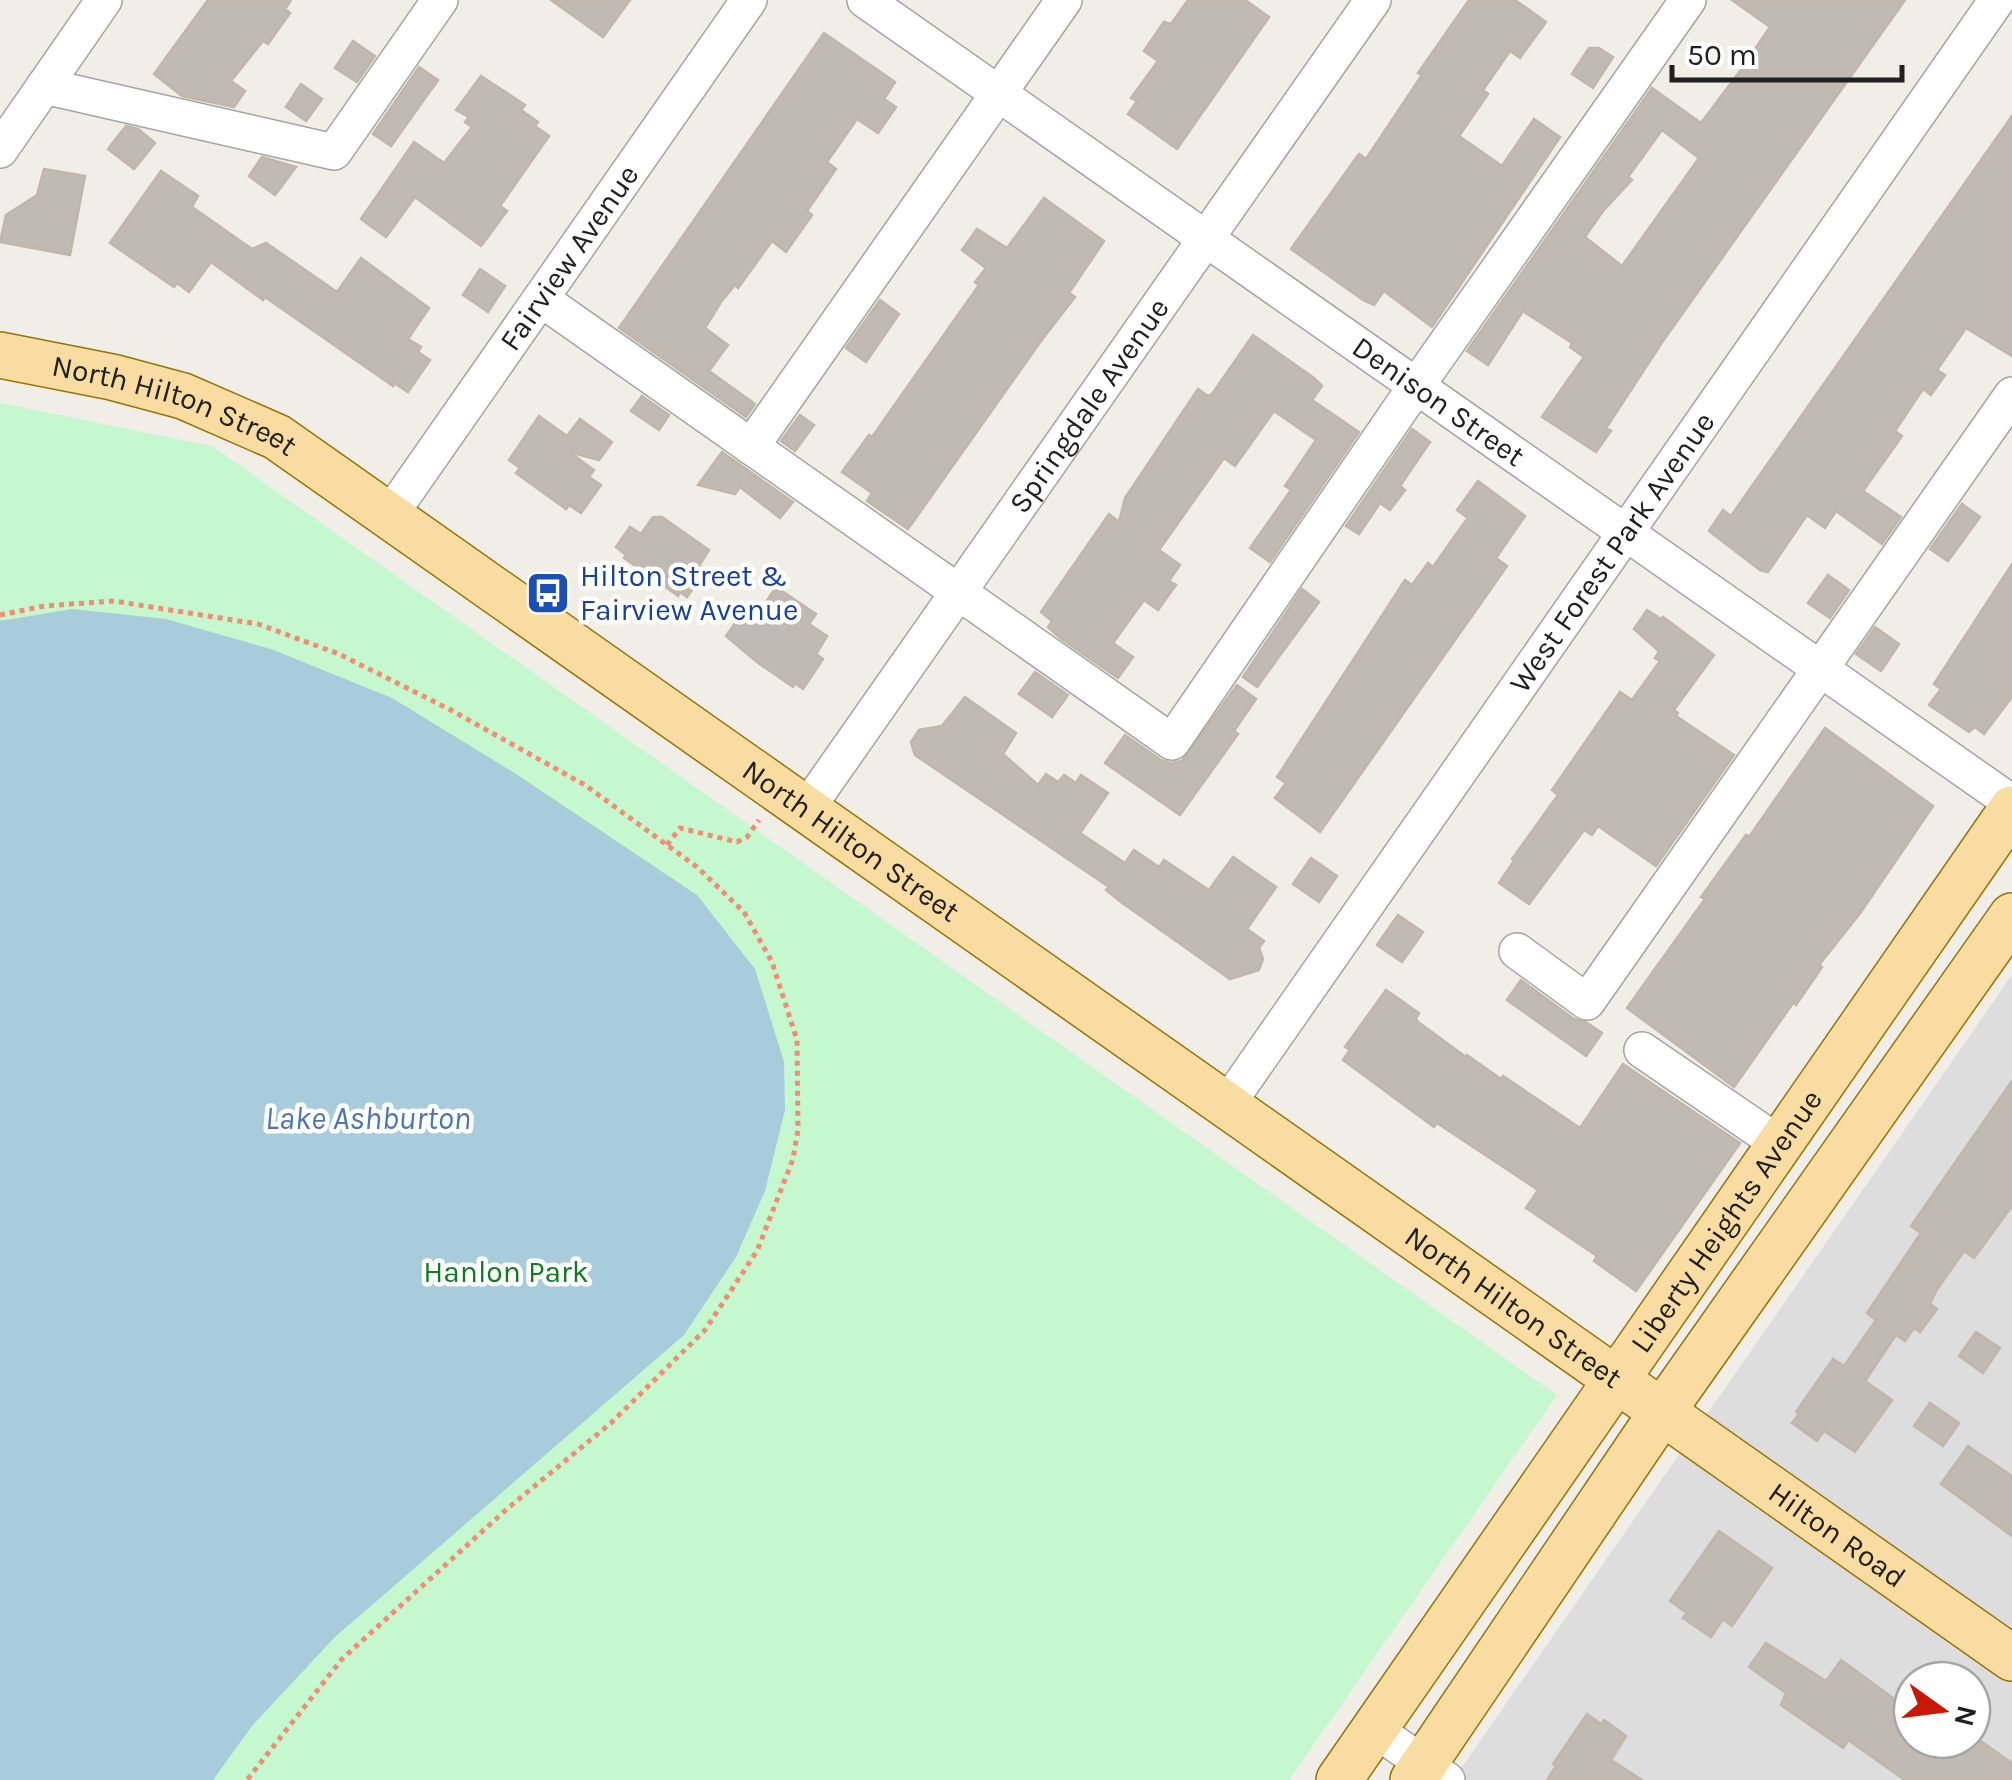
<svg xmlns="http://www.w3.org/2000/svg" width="2012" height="1780" viewBox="0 0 2012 1780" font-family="Karla,sans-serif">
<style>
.residential{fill:#dedddd;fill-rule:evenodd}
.park{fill:#c5f8ce}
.water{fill:#a8ccdc}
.building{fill:#c1bab3;stroke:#c1b6a9;stroke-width:2.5;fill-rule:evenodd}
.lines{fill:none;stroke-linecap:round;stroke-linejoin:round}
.minor-casing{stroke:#a4a4a4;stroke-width:38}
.major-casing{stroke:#967405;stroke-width:48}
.path{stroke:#f58b72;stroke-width:5;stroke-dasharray:5 5;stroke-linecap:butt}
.minor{stroke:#fff;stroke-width:35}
.major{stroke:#f9dca2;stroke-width:45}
.labels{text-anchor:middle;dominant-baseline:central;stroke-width:9;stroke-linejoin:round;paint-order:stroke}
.street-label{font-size:30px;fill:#202020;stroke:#fff}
.transit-label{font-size:30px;fill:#164399;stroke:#fff;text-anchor:start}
.park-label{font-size:30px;fill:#0f7c22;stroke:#fff}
.water-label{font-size:32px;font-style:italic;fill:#4e75ad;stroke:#fff}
</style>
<rect width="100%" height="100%" fill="#f0eee6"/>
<path class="residential" d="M2012 975V1780H1453ZM1912 1680H1972V1740H1912Z"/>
<polygon class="park" points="0,403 212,446 1557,1395 1289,1780 0,1780"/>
<polygon class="water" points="72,609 166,619 271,649 392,698 513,772 697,895 755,969 784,1062 785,1110 765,1191 736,1257 684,1335 335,1637 252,1726 213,1780 0,1780 0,621"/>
<g class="building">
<polygon points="208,0 291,0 285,9 290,13 268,44 263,41 231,81 245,91 234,107 182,96 154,74"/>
<polygon points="551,0 630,0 603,37"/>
<polygon points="1188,0 1245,0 1269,17 1177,149 1128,114 1137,101 1131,98 1158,61 1144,51 1164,22 1171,24"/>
<polygon points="1469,0 1515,0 1546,22 1520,58 1510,51 1483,90 1488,94 1459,136 1502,166 1534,119 1560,137 1432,327 1384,291 1374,305 1363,300 1291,249 1359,154 1366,159 1422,75 1418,73"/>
<path d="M1732 0H1905L1663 341 1606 428 1611 431 1596 452 1542 417 1584 357 1570 347 1572 343 1523 311 1488 365 1467 351 1652 88 1701 123 1737 75 1770 27ZM1662 130 1699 158 1622 266 1585 237 1603 211 1632 180 1628 177Z"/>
<polygon points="824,33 895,82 884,99 896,107 878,133 857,119 827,162 836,169 807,211 812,215 786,252 772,241 738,288 735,285 721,302 705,328 728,345 709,371 755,404 746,417 619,328"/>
<polygon points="353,41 375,56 357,82 335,68"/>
<polygon points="1589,48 1599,48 1613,57 1593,88 1572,74"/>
<polygon points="419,67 438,80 391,146 373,134"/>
<polygon points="481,76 525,105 521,110 538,122 535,126 549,136 500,206 507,211 481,246 415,197 386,237 361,219 414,142 444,163 472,127 465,122 469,117 456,110"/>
<polygon points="301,84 322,99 306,121 286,107"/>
<polygon points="2012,116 2012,356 1966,328 1937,370 1945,375 1931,395 1923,389 1895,431 1902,436 1863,491 1901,517 1882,544 1836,511 1825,528 1807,515 1768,572 1760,570 1709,531 1723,510 1731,516"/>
<polygon points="126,126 138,129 155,143 134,169 108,149"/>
<polygon points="262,157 296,167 275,195 249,176"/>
<polygon points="44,169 85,176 70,255 0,242 6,215 37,195"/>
<polygon points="161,171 198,196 192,207 252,249 266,243 337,292 361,258 429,308 408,339 421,347 418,352 430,360 408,392 394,383 393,386 265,297 263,300 211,262 189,292 177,283 174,287 110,243"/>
<polygon points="1044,198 1104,241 1069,293 1075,297 1041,341 908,529 867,501 872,493 842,472 869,435 872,437 979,285 975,282 986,268 962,250 977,229 1007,248"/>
<polygon points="480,269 505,286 488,312 463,295"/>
<polygon points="880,300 899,314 866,362 846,348"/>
<polygon points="1253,335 1314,378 1322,386 1312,400 1359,432 1270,562 1250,548 1291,490 1285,486 1316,440 1274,411 1235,466 1224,458 1159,550 1180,565 1169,581 1176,585 1158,610 1144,600 1113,643 1133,657 1118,678 1060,638 1048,627 1052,621 1041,612 1109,514 1119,522 1125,498 1198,389 1208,396 1212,394"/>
<polygon points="642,396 669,415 659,430 631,411"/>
<polygon points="800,415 814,425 795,451 781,441"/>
<polygon points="539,416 567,436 580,419 612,442 599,460 569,452 594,470 589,477 601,485 581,513 569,505 566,509 516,473 520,468 509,460"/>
<polygon points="1412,429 1430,442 1400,486 1405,490 1390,510 1380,503 1359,534 1346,526"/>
<polygon points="722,452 793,502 780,518 740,487 735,494 698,485"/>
<polygon points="1478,481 1525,516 1496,558 1507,566 1320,832 1275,798 1286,783 1277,777 1405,580 1412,585 1428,563 1433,567 1454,537 1468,518 1457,510"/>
<polygon points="1962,504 1980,517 1948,561 1930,549"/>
<polygon points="653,517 662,517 709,550 699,566 706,570 687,597 680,592 678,596 653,578 624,558 626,555 616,547 630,527 641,534"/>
<polygon points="2012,564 2012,697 1984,734 1975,727 1969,732 1929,705 1941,689 1934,684"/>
<polygon points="1828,575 1849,590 1830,618 1808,603"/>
<polygon points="776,587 816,614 809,624 827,636 816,654 823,659 803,689 795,683 793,687 757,662 726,636 749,604 760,611"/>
<polygon points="1302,589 1319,602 1257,687 1243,677"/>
<polygon points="1647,610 1661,619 1663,617 1714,655 1674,710 1678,713 1676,716 1734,755 1656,866 1598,826 1592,835 1584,830 1529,904 1499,883 1514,861 1512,859 1558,795 1552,790 1620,692 1632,700 1660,661 1655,658 1659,651 1634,629"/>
<polygon points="1875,627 1899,644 1881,671 1856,654"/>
<polygon points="1035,672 1068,695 1052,717 1019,694"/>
<polygon points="1237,685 1256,699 1234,731 1238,734 1180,815 1105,763 1125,735 1161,760 1171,763 1182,761"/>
<polygon points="965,697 1016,733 1003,754 1038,785 1046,774 1058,782 1064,775 1076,783 1081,775 1108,793 1080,833 1125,863 1134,850 1159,867 1164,860 1209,890 1233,857 1276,887 1247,929 1264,941 1259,948 1263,959 1259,970 1230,979 1121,902 1106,890 1109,887 915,755 911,742 919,730 942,726"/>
<polygon points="1825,728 1933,806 1861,912 1819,965 1822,967 1796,1005 1793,1003 1734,1087 1627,1008 1705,899 1701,897 1746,835 1749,837"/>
<polygon points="1311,858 1337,876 1319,902 1293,884"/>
<polygon points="1398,915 1423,932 1402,962 1377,945"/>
<polygon points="1521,980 1574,1019 1587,1023 1602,1033 1586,1056 1507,1000"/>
<polygon points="1386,990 1419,1013 1416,1018 1418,1022 1466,1057 1467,1055 1501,1079 1503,1076 1580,1128 1623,1064 1740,1143 1636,1291 1594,1261 1597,1256 1526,1208 1538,1190 1437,1123 1434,1127 1343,1060 1350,1050 1345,1047"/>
<polygon points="2012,1081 2012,1206 1974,1258 1964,1251 1936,1291 1930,1304 1937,1309 1920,1332 1914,1328 1905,1341 1896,1335 1865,1381 1892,1400 1855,1452 1824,1431 1817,1441 1792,1423 1799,1414 1796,1412 1833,1359 1844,1366 1876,1320 1867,1313 1921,1233 1911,1226"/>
<polygon points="1976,1332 2000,1348 1983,1373 1959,1356"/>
<polygon points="1930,1403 1959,1423 1943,1446 1914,1426"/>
<polygon points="1968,1446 2012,1476 2012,1536 1941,1484"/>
<polygon points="1719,1531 1772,1568 1732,1626 1723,1619 1711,1637 1683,1618 1687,1613 1670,1601"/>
<polygon points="1766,1643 1826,1681 1841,1660 1912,1712 1912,1740 1979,1740 2012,1763 2012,1780 1905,1780 1848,1740 1843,1748 1781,1705 1786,1693 1749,1667"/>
<polygon points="1587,1714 1601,1724 1604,1720 1626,1736 1611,1760 1642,1780 1547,1780 1556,1766 1553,1764"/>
</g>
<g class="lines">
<g class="minor-casing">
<g id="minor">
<path id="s1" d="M865 0 2012 803"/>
<polyline points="44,86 334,152 440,0"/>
<polyline points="0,150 104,0"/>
<polyline points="541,299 1172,742 1401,408 1688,0"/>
<polyline points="751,447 1064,0"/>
<path id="s2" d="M389 516 749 0"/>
<path id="s3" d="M805 811 1373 0"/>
<polyline points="1517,951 1587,1002 2012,395"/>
<polyline points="1642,1050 1781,1145"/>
<path id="s4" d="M1226 1106 1997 0"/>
<polyline points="1374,1729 1447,1780"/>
</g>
</g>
<g class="major-casing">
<g id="major">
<path id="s5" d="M0 355 112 377 183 396 277 437 2012 1658"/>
<path id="s6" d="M1339 1780 2012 809"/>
<polyline points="1413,1780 1662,1412 2012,916"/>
</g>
</g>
<g class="path">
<polyline points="0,615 44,606 114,601 258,624 339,654 449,709 585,785 697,867 744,912 772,962 797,1040 798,1130 793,1159 757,1251 705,1330 611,1423 508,1508 342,1659 247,1780"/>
<polyline points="667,845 680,828 737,842 747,837 759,820"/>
</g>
<use href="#minor" class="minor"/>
<use href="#major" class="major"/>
</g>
<defs>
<g id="bus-square" transform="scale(2.25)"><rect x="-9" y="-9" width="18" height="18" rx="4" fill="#1a4fb4" stroke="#fff"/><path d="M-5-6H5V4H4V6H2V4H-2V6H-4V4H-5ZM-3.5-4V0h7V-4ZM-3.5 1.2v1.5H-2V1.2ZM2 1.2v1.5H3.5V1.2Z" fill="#fff"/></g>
</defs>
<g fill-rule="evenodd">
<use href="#bus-square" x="548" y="593"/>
</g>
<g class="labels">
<g class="street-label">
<text stroke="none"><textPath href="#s2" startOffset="315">Fairview Avenue</textPath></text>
<text stroke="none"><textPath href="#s1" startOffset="700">Denison Street</textPath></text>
<text stroke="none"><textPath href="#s3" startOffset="495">Springdale Avenue</textPath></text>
<text stroke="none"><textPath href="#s5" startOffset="182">North Hilton Street</textPath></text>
<text stroke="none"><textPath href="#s4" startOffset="675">West Forest Park Avenue</textPath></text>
<text stroke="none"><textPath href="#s5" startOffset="992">North Hilton Street</textPath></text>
<text stroke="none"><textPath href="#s6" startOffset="680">Liberty Heights Avenue</textPath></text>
<text stroke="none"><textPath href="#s5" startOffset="1802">North Hilton Street</textPath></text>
<text stroke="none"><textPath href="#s5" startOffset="2198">Hilton Road</textPath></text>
</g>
<g class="transit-label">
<text x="580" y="576">Hilton Street &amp;<tspan x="580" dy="34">Fairview Avenue</tspan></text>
</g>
<g class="park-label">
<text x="506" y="1272">Hanlon Park</text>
</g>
<g class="water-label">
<text x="368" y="1118">Lake Ashburton</text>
</g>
</g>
<g transform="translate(1942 1710) rotate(104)"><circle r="48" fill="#ffffff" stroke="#a6a6a6" stroke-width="2.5"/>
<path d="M0-8L18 38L0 25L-18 38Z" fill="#c91807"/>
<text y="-15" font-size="28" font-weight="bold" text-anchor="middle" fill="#202020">N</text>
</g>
<path d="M1672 65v15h230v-15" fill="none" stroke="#202020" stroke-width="5"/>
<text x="1687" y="65" font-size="30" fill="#202020" stroke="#ffffff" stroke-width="8" paint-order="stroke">50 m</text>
</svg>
